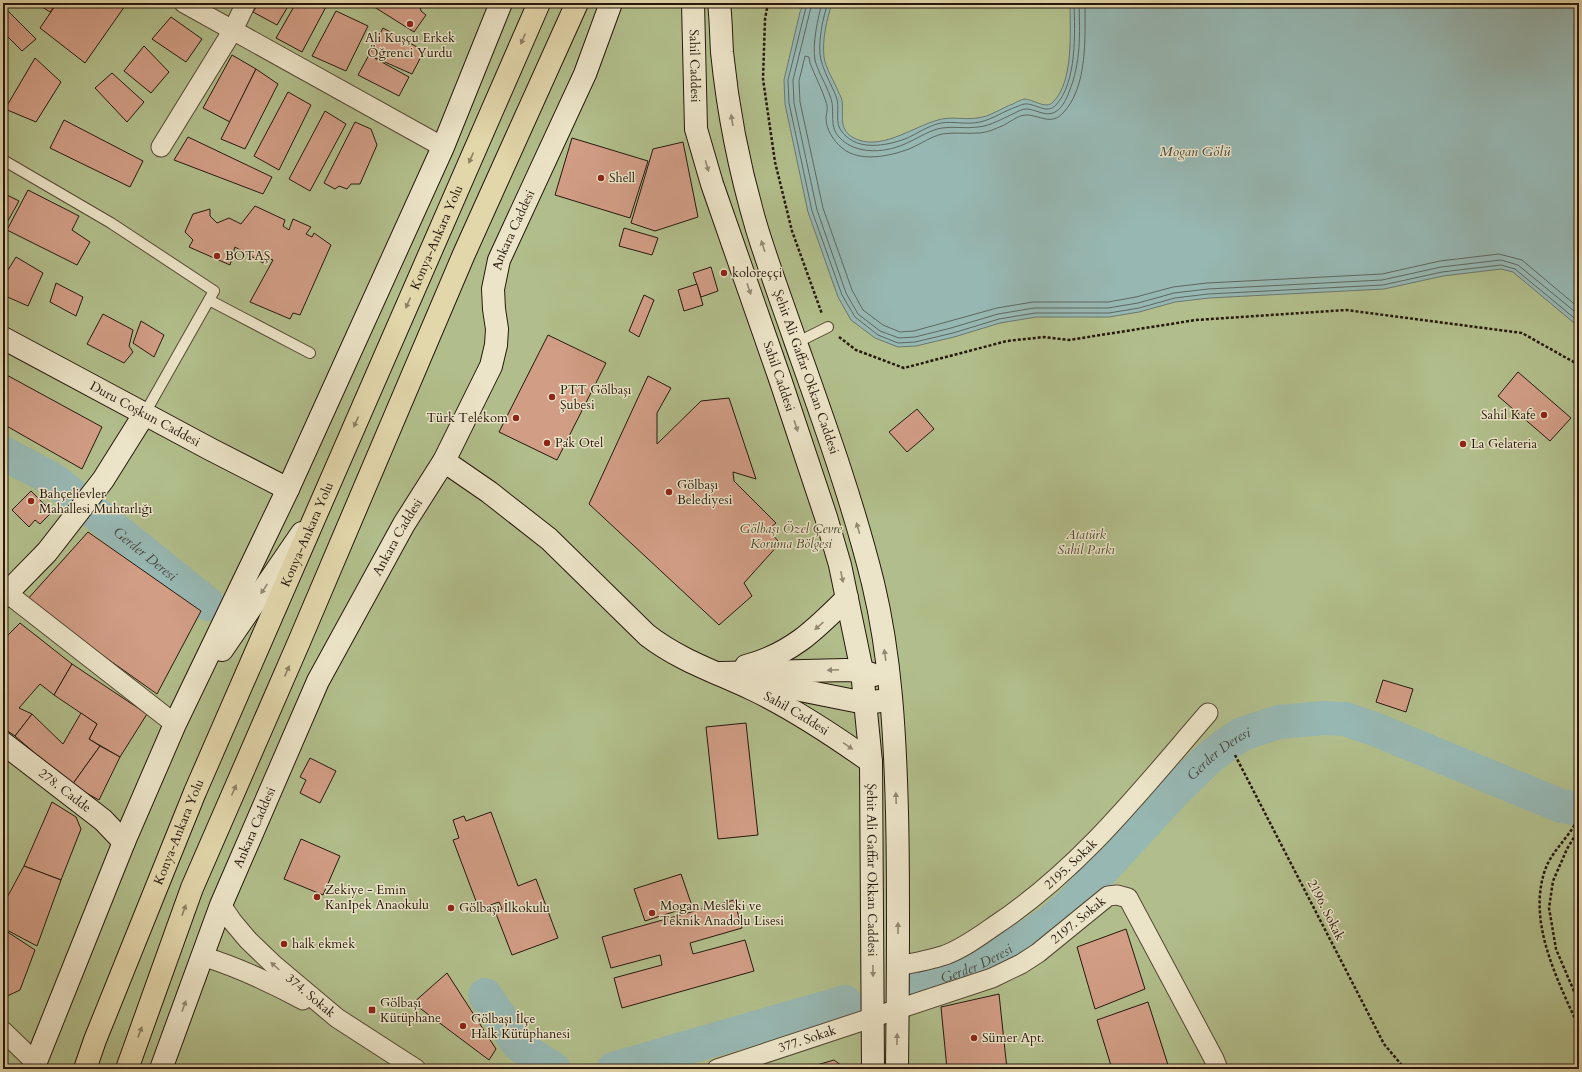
<svg xmlns="http://www.w3.org/2000/svg" width="1582" height="1072" viewBox="0 0 1582 1072" font-family="Cardo,serif">
<style>
.green{fill:#b1be8b;stroke:#6c6b4c}
.water{fill:#97b7b2;stroke:#6a7770}
.lines{fill:none;stroke-linecap:round;stroke-linejoin:round}
.shore{stroke:#5e685f;stroke-width:1}
.river{stroke:#97b7b2;stroke-width:34}
.building{fill:#d19d85;stroke:#26180c}
.lane-casing{stroke:#554834;stroke-width:12}
.street-casing{stroke:#554834;stroke-width:21}
.secondary-casing{stroke:#26180c;stroke-width:24}
.highway-casing{stroke:#26180c;stroke-width:24}
.path{stroke:#26180c;stroke-width:2.5;stroke-dasharray:3 2;stroke-linecap:butt}
.lane{stroke:#ece4c8;stroke-width:10}
.street{stroke:#ece4c8;stroke-width:19}
.secondary{stroke:#ece4c8;stroke-width:22}
.highway{stroke:#e2d6ab;stroke-width:22}
.oneway{fill:#8d8063}
.oneway2{fill:#938873}
.poi-dot{fill:#8f2418;stroke:#ece4c8;stroke-width:1.5}
.labels{text-anchor:middle;dominant-baseline:central;stroke-width:3;stroke-linejoin:round;paint-order:stroke}
.poi-label{font-size:13px;fill:#26180c;stroke:#ece4c8;text-anchor:start}
.street-label{font-size:13px;fill:#26180c;stroke:#ece4c8}
.park-label{font-size:13px;font-style:italic;fill:#504a32;stroke:#ece4c8}
.water-label{font-size:14px;font-style:italic;fill:#48483e;stroke:#ece4c8}
</style>
<rect width="100%" height="100%" fill="#e2d6ab"/>
<filter id="stains"><feTurbulence type="fractalNoise" baseFrequency=".005" numOctaves="4"/><feColorMatrix values="0 0 0 0 .2 0 0 0 0 .09 0 0 0 0 .02 0 0 0 .5 -.17"/></filter>
<radialGradient id="worn" r=".72"><stop offset=".6" stop-color="#630" stop-opacity="0"/><stop offset="1" stop-color="#630" stop-opacity=".3"/></radialGradient>
<rect class="green" x="3" y="3" width="1576" height="1066"/>
<path class="water" d="M804 3H832C827 19 822 39 824 57 825 67 835 83 839 93 840 95 842 99 842 101 844 115 838 128 852 137 879 153 912 127 938 120 950 116 964 120 977 118 990 117 1001 108 1013 104 1016 102 1021 100 1024 99 1033 99 1046 110 1053 102 1074 82 1070 30 1070 3H1579V327L1513 272 1501 269 1443 276 1384 289 1209 298 1175 302 1139 312 1109 317H1036L1000 323 954 337 916 346 898 347 875 338 851 320 838 297 808 212 785 104 784 80 800 12Z"/>
<g class="lines">
<g class="shore">
<polyline points="807,3 788,80 789,103 812,211 842,295 855,317 878,335 898,343 915,342 953,333 999,319 1035,313 1109,313 1139,308 1175,298 1208,294 1383,285 1442,272 1501,265 1515,269 1579,322"/>
<polyline points="812,3 793,80 794,103 817,210 846,293 858,314 880,331 899,338 915,337 951,328 998,314 1034,308 1108,308 1138,303 1174,293 1208,289 1382,280 1441,267 1501,260 1518,265 1579,315"/>
<path d="M822 3C818 18 812 44 815 60 818 72 826 84 830 96 836 109 828 125 839 137 856 156 888 153 909 142 920 137 930 130 942 128 954 126 966 129 978 127 991 126 1003 118 1015 113 1018 111 1023 109 1026 109 1037 109 1047 119 1058 110 1063 106 1067 98 1069 92 1081 63 1080 34 1079 3"/>
<path d="M828 3C823 16 817 46 821 60 824 72 831 84 836 96 841 108 833 123 843 133 858 151 885 146 905 139 917 134 927 126 941 123 953 121 967 125 980 122 993 119 1004 111 1016 107 1019 106 1022 104 1025 104 1035 103 1047 115 1056 105 1077 82 1075 33 1074 3"/>
<path d="M1085 3C1085 36 1088 87 1063 113 1051 126 1040 115 1026 115 1018 115 1009 123 1002 126 995 129 986 133 978 133 966 134 954 132 942 134 930 137 921 144 909 149 890 156 860 163 842 148 833 140 826 130 826 117 827 112 828 106 826 102 822 89 815 76 810 63L809 57 805 56 799 81 800 102 823 208 852 290 863 310 883 325 900 332 914 331 997 308 1033 302H1108L1136 297 1173 287 1207 283 1382 274 1440 261 1499 254 1522 260 1579 308"/>
</g>
<g class="river">
<path id="s1" d="M3 453 54 480 208 604"/>
<path id="s2" d="M917 984 945 977 976 966 1005 951 1050 922 1072 903 1176 790 1209 758 1227 744 1242 734 1279 722 1324 718 1345 719 1372 728 1561 806 1579 809"/>
<polyline points="485,995 518,1044 532,1055 554,1069"/>
<polyline points="613,1069 845,1002"/>
</g>
</g>
<g class="building">
<polygon points="36,3 57,3 50,12"/>
<polygon points="57,3 127,3 85,63 40,28"/>
<polygon points="259,3 290,3 277,25 253,12"/>
<polygon points="296,3 328,3 302,52 276,38"/>
<polygon points="368,3 419,3 421,11 426,15 414,32"/>
<polygon points="3,6 36,39 22,51 3,32"/>
<polygon points="336,11 368,26 346,71 312,56"/>
<polygon points="171,17 202,39 186,62 152,39"/>
<polygon points="383,28 424,51 412,74 369,55"/>
<polygon points="144,46 169,72 151,93 124,71"/>
<polygon points="232,55 256,69 230,122 203,108"/>
<polygon points="369,55 409,77 399,96 358,75"/>
<polygon points="35,58 61,82 36,122 5,109"/>
<polygon points="256,69 278,84 245,149 221,139"/>
<polygon points="112,73 144,102 127,122 95,88"/>
<polygon points="288,92 311,105 279,170 254,156"/>
<polygon points="325,111 346,124 310,191 289,179"/>
<polygon points="64,120 143,161 130,187 50,148"/>
<polygon points="355,122 371,129 377,145 360,184 351,184 347,189 339,186 335,189 324,183"/>
<polygon points="188,137 272,177 263,194 174,160"/>
<polygon points="572,138 648,161 630,218 555,195"/>
<polygon points="683,142 698,217 655,231 631,223 653,149"/>
<polygon points="28,190 79,216 72,230 90,242 77,265 7,230"/>
<polygon points="3,193 19,201 4,228 3,227"/>
<polygon points="255,206 285,220 283,226 289,230 293,219 311,227 306,234 312,237 314,233 331,245 300,315 293,313 290,319 250,302 273,260 267,258 263,263 235,247 230,265 189,247 193,240 185,232 193,214 210,209 210,216 217,223 229,218 241,224"/>
<polygon points="624,228 658,238 652,255 619,246"/>
<polygon points="16,257 43,273 28,306 3,295 3,278"/>
<polygon points="711,267 718,291 701,297 693,273"/>
<polygon points="56,283 83,297 76,316 50,302"/>
<polygon points="697,284 703,305 684,311 678,290"/>
<polygon points="644,295 654,300 639,337 629,331"/>
<polygon points="103,314 133,330 129,346 133,352 124,363 87,344"/>
<polygon points="141,321 164,335 154,357 133,343"/>
<polygon points="548,335 606,363 557,460 499,432"/>
<polygon points="1518,372 1571,418 1550,441 1498,396"/>
<polygon points="3,373 102,427 82,469 3,424"/>
<polygon points="648,376 671,388 657,413 657,444 701,401 729,398 756,479 733,472 734,481 776,523 768,530 780,543 744,583 752,596 719,625 589,504"/>
<polygon points="917,409 934,429 907,452 889,432"/>
<polygon points="31,491 52,512 40,524 35,520 29,527 12,510"/>
<polygon points="88,532 201,611 157,694 26,601"/>
<polygon points="20,623 72,664 54,695 40,684 19,708 32,714 15,736 3,728 3,640"/>
<polygon points="72,664 147,714 120,757 89,739 97,724 54,695"/>
<polygon points="1383,680 1413,689 1406,712 1376,702"/>
<polygon points="81,713 97,724 89,739 100,746 72,785 15,736 32,714 63,744"/>
<polygon points="746,723 758,835 718,839 706,727"/>
<polygon points="100,746 120,757 99,800 72,785"/>
<polygon points="310,758 336,771 320,803 300,793 306,780 300,777"/>
<polygon points="52,802 76,817 81,829 61,880 24,866"/>
<polygon points="491,812 518,886 536,879 558,938 512,955 495,911 502,909 499,902 479,909 453,840 459,838 453,820 464,816 466,821"/>
<polygon points="301,839 340,856 323,895 284,879"/>
<polygon points="24,866 61,880 37,946 3,928 3,905"/>
<polygon points="681,874 692,906 645,921 634,889"/>
<polygon points="734,900 742,928 690,943 693,954 745,940 754,971 622,1008 614,978 662,965 660,955 611,968 602,937"/>
<polygon points="3,929 35,950 20,990 3,998"/>
<polygon points="1126,929 1145,989 1095,1009 1077,947"/>
<polygon points="447,973 496,1049 489,1060 413,1003"/>
<polygon points="999,994 1007,1069 947,1069 941,1007"/>
<polygon points="1148,1002 1168,1065 1156,1069 1112,1069 1097,1020"/>
<polygon points="834,1060 846,1069 803,1069"/>
</g>
<g class="lines">
<g class="lane-casing">
<g id="lane">
<polyline points="3,160 111,223 214,291 145,413"/>
<polyline points="209,300 310,353"/>
<polyline points="796,343 828,327"/>
</g>
</g>
<g class="street-casing">
<g id="street">
<polyline points="184,3 443,147"/>
<polyline points="161,147 233,30 246,3"/>
<polyline points="7,593 175,724"/>
<path id="s3" d="M221 905 232 921 248 940 274 965 337 1018 416 1069"/>
<path d="M202 956C237 967 270 982 303 1000"/>
<path id="s4" d="M898 966C914 963 930 960 945 955 964 948 981 935 997 924 1081 868 1143 788 1208 713"/>
<polyline points="3,1031 35,1062"/>
<path id="s5" d="M717 1069 992 978 1021 964 1038 953 1108 896 1117 895 1128 898 1214 1059 1218 1069"/>
</g>
</g>
<g class="secondary-casing">
<g id="secondary">
<path id="s6" d="M693 3 696 129 712 184 780 379 826 517 840 565 862 671 871 762 873 1069"/>
<path id="s7" d="M719 3C721 19 721 36 722 52 728 112 740 172 757 229 769 268 783 305 796 343 824 422 853 502 873 583 891 658 895 735 897 812 899 897 898 983 897 1069"/>
<path id="s8" d="M3 338 210 449 288 489"/>
<path id="s9" d="M444 461 489 492 549 539 647 635C679 660 716 672 752 689 794 709 833 735 871 762"/>
<polyline points="3,597 47,552 103,480 145,413"/>
<polyline points="222,650 302,533"/>
<path d="M746 666C791 654 815 630 847 598"/>
<polyline points="721,673 846,670 862,671 874,675"/>
<polyline points="755,681 860,702 866,703 880,701"/>
<path id="s10" d="M3 743 103 820 124 842"/>
<polyline points="33,1069 124,842 175,724 288,489 443,147 501,3"/>
<path id="s11" d="M161 1069 221 905 318 681 404 524 444 461 491 366 496 345 497 329 494 309 493 289 499 260 585 74 611 3"/>
</g>
</g>
<g class="highway-casing">
<g id="highway">
<path id="s12" d="M85 1069 95 1040 195 792 539 3"/>
<polyline points="127,1069 192,888 299,642 464,254 577,3"/>
</g>
</g>
<g class="path">
<polyline points="768,3 765,19 763,79 775,162 792,231 822,314"/>
<polyline points="839,337 856,350 904,368 1007,341 1044,337 1069,340 1196,320 1346,310 1522,333 1579,365"/>
<polyline points="1235,755 1384,1044 1405,1069"/>
<path d="M1579 816C1571 836 1552 850 1545 870 1527 923 1558 980 1579 1028"/>
<polyline points="1579,829 1567,849 1553,881 1549,908 1556,949 1579,1003"/>
</g>
<use href="#lane" class="lane"/>
<use href="#street" class="street"/>
<use href="#secondary" class="secondary"/>
<use href="#highway" class="highway"/>
</g>
<defs><path id="oneway-solid" d="M-6-.8H1V-3.2L6.5 0L1 3.2V.8H-6Z"/></defs>
<g class="oneway">
<use href="#oneway-solid" transform="translate(523 39) rotate(114)"/>
<use href="#oneway-solid" transform="translate(471 158) rotate(114)"/>
<use href="#oneway-solid" transform="translate(408 303) rotate(114)"/>
<use href="#oneway-solid" transform="translate(356 422) rotate(114)"/>
<use href="#oneway-solid" transform="translate(287 671) rotate(-66)"/>
<use href="#oneway-solid" transform="translate(234 790) rotate(-66)"/>
<use href="#oneway-solid" transform="translate(184 910) rotate(-70)"/>
<use href="#oneway-solid" transform="translate(140 1032) rotate(-70)"/>
</g>
<g class="oneway2">
<use href="#oneway-solid" transform="translate(732 120) rotate(-99)"/>
<use href="#oneway-solid" transform="translate(707 166) rotate(74)"/>
<use href="#oneway-solid" transform="translate(763 246) rotate(-108)"/>
<use href="#oneway-solid" transform="translate(749 289) rotate(71)"/>
<use href="#oneway-solid" transform="translate(796 426) rotate(72)"/>
<use href="#oneway-solid" transform="translate(858 528) rotate(-106)"/>
<use href="#oneway-solid" transform="translate(842 577) rotate(78)"/>
<use href="#oneway-solid" transform="translate(264 589) rotate(124)"/>
<use href="#oneway-solid" transform="translate(819 626) rotate(138)"/>
<use href="#oneway-solid" transform="translate(885 655) rotate(-98)"/>
<use href="#oneway-solid" transform="translate(833 670) rotate(178)"/>
<use href="#oneway-solid" transform="translate(848 746) rotate(35)"/>
<use href="#oneway-solid" transform="translate(896 798) rotate(-92)"/>
<use href="#oneway-solid" transform="translate(898 928) rotate(-90)"/>
<use href="#oneway-solid" transform="translate(275 966) rotate(-138)"/>
<use href="#oneway-solid" transform="translate(873 971) rotate(89)"/>
<use href="#oneway-solid" transform="translate(184 1006) rotate(-70)"/>
<use href="#oneway-solid" transform="translate(897 1039) rotate(-89)"/>
</g>
<g class="poi-dot">
<circle cx="410" cy="24" r="4"/>
<circle cx="601" cy="178" r="4"/>
<circle cx="217" cy="256" r="4"/>
<circle cx="724" cy="273" r="4"/>
<circle cx="552" cy="397" r="4"/>
<circle cx="1544" cy="415" r="4"/>
<circle cx="516" cy="418" r="4"/>
<circle cx="547" cy="443" r="4"/>
<circle cx="1463" cy="444" r="4"/>
<circle cx="669" cy="492" r="4"/>
<circle cx="31" cy="501" r="4"/>
<circle cx="317" cy="897" r="4"/>
<circle cx="451" cy="908" r="4"/>
<circle cx="652" cy="913" r="4"/>
<circle cx="284" cy="944" r="4"/>
<rect x="368" y="1006" width="8" height="8" rx="2"/>
<circle cx="463" cy="1026" r="4"/>
<circle cx="974" cy="1038" r="4"/>
</g>
<g class="labels">
<g class="poi-label">
<text x="410" y="38" text-anchor="middle">Ali Kuşçu Erkek<tspan x="410" dy="15">Öğrenci Yurdu</tspan></text>
<text x="609" y="178">Shell</text>
<text x="225" y="256">BOTAŞ</text>
<text x="732" y="273">koloreççi</text>
<text x="560" y="390">PTT Gölbaşı<tspan x="560" dy="15">Şubesi</tspan></text>
<text x="1536" y="415" text-anchor="end">Sahil Kafe</text>
<text x="508" y="418" text-anchor="end">Türk Telekom</text>
<text x="555" y="443">Pak Otel</text>
<text x="1471" y="444">La Gelateria</text>
<text x="677" y="485">Gölbaşı<tspan x="677" dy="15">Belediyesi</tspan></text>
<text x="39" y="494">Bahçelievler<tspan x="39" dy="15">Mahallesi Muhtarlığı</tspan></text>
<text x="325" y="890">Zekiye - Emin<tspan x="325" dy="15">KanIpek Anaokulu</tspan></text>
<text x="660" y="906">Mogan Mesleki ve<tspan x="660" dy="15">Teknik Anadolu Lisesi</tspan></text>
<text x="459" y="908">Gölbaşı İlkokulu</text>
<text x="292" y="944">halk ekmek</text>
<text x="380" y="1003">Gölbaşı<tspan x="380" dy="15">Kütüphane</tspan></text>
<text x="471" y="1019">Gölbaşı İlçe<tspan x="471" dy="15">Halk Kütüphanesi</tspan></text>
<text x="982" y="1038">Sümer Apt.</text>
</g>
<g class="street-label">
<text stroke="none"><textPath href="#s6" startOffset="63">Sahil Caddesi</textPath></text>
<text stroke="none"><textPath href="#s11" startOffset="919">Ankara Caddesi</textPath></text>
<text stroke="none"><textPath href="#s12" startOffset="903">Konya-Ankara Yolu</textPath></text>
<text stroke="none"><textPath href="#s7" startOffset="381">Şehit Ali Gaffar Okkan Caddesi</textPath></text>
<text stroke="none"><textPath href="#s6" startOffset="387">Sahil Caddesi</textPath></text>
<text stroke="none"><textPath href="#s8" startOffset="161">Duru Coşkun Caddesi</textPath></text>
<text stroke="none"><textPath href="#s12" startOffset="579">Konya-Ankara Yolu</textPath></text>
<text stroke="none"><textPath href="#s11" startOffset="583">Ankara Caddesi</textPath></text>
<text stroke="none"><textPath href="#s9" startOffset="437">Sahil Caddesi</textPath></text>
<text stroke="none"><textPath href="#s10" startOffset="78">278. Cadde</textPath></text>
<text stroke="none"><textPath href="#s11" startOffset="259">Ankara Caddesi</textPath></text>
<text stroke="none"><textPath href="#s12" startOffset="255">Konya-Ankara Yolu</textPath></text>
<text stroke="none"><textPath href="#s4" startOffset="204">2195. Sokak</textPath></text>
<text stroke="none"><textPath href="#s6" startOffset="893">Şehit Ali Gaffar Okkan Caddesi</textPath></text>
<text transform="translate(1326 910) rotate(63)">2196. Sokak</text>
<text stroke="none"><textPath href="#s5" startOffset="394">2197. Sokak</textPath></text>
<text stroke="none"><textPath href="#s3" startOffset="128">374. Sokak</textPath></text>
<text stroke="none"><textPath href="#s5" startOffset="95">377. Sokak</textPath></text>
</g>
<g class="park-label">
<text x="791" y="529">Gölbaşı Özel Çevre<tspan x="791" dy="15">Koruma Bölgesi</tspan></text>
<text x="1086" y="535">Atatürk<tspan x="1086" dy="15">Sahil Parkı</tspan></text>
</g>
<g class="water-label">
<text x="1195" y="151">Mogan Gölü</text>
<text stroke="none"><textPath href="#s1" startOffset="175">Gerder Deresi</textPath></text>
<text stroke="none"><textPath href="#s2" startOffset="387">Gerder Deresi</textPath></text>
<text stroke="none"><textPath href="#s2" startOffset="63">Gerder Deresi</textPath></text>
</g>
</g>
<rect width="1582" height="1072" fill="none" stroke="#e2d6ab" stroke-width="16"/>
<rect x="4" y="4" width="1574" height="1064" fill="none" stroke="#26180c" stroke-width="2"/>
<rect x="8" y="8" width="1566" height="1056" fill="none" stroke="#26180c"/>
<rect width="100%" height="100%" filter="url(#stains)"/>
<rect width="100%" height="100%" fill="url(#worn)"/>
</svg>
